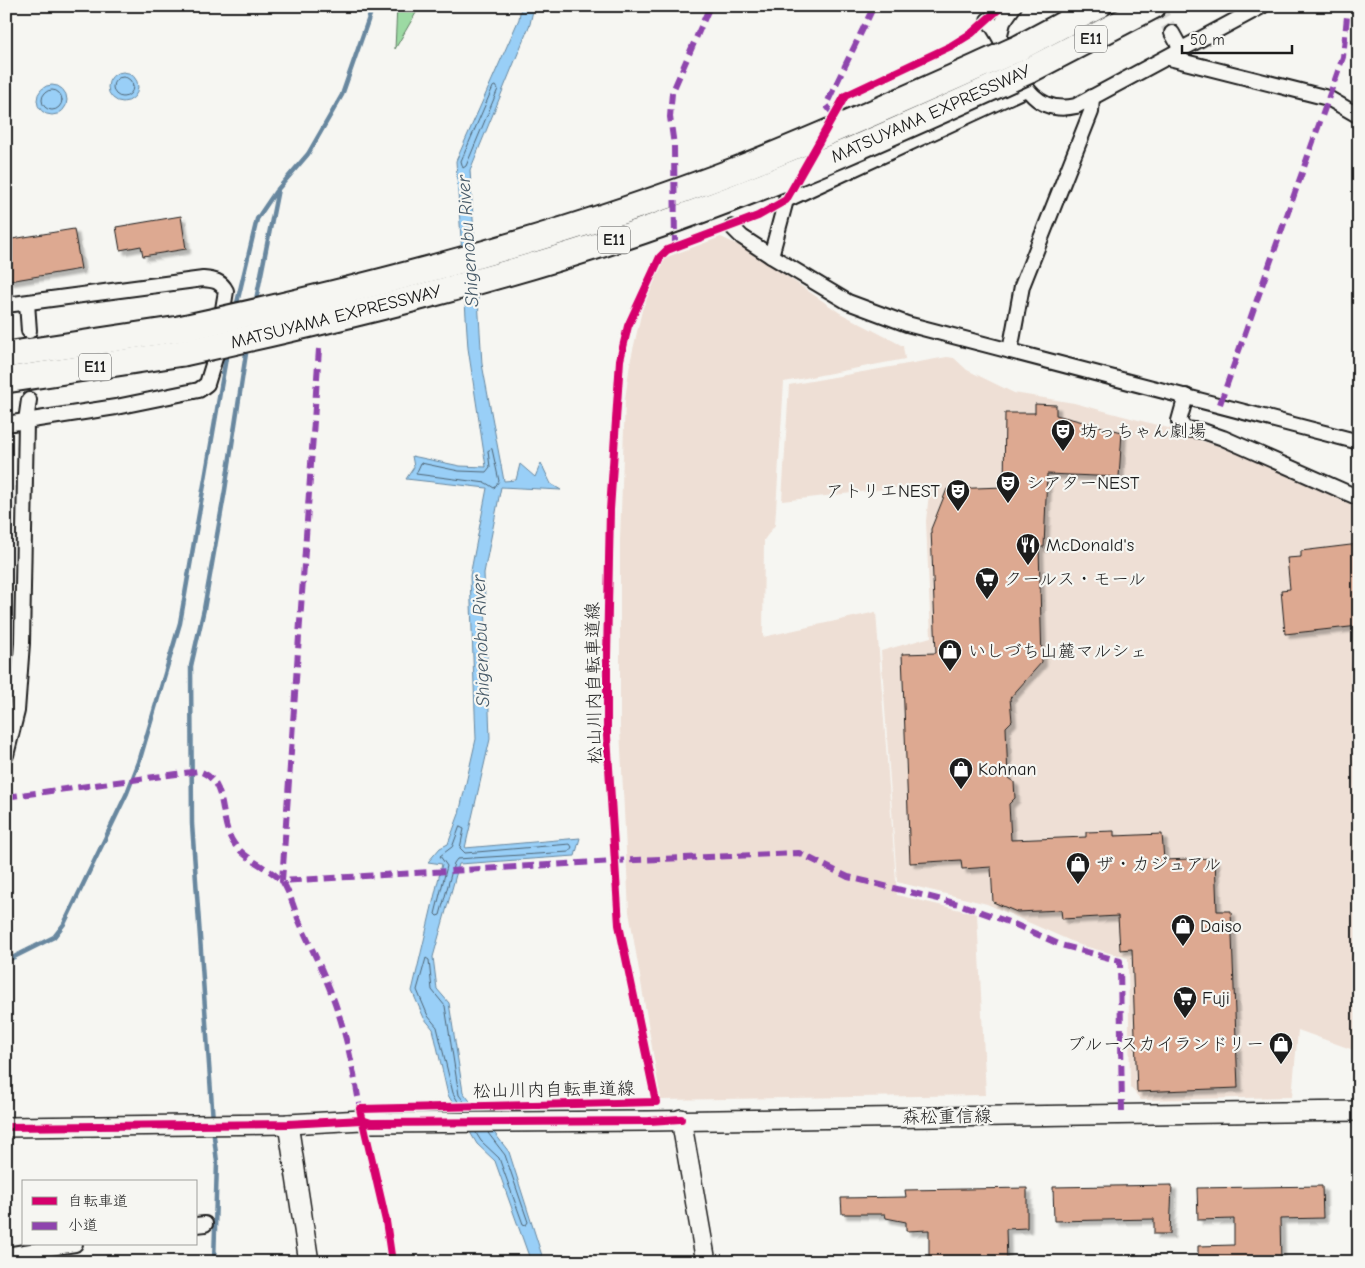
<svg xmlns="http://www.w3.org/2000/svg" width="1365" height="1268" viewBox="0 0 1365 1268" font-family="'Comic Neue','Klee One',sans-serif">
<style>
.built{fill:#eedfd5}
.green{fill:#9cdaa3;stroke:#5c7b60}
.water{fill:#99cff7;stroke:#67879f}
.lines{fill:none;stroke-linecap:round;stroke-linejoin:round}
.shore{stroke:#4e6474;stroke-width:1}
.stream{stroke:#67879f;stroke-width:4.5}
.building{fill:#dda991;stroke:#1c1c1c;filter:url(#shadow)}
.street-tunnel{stroke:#d5d5d2;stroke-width:14;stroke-dasharray:14 7;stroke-linecap:butt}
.street-casing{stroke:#1c1c1c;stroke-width:18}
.secondary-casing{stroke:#1c1c1c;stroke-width:22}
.highway-casing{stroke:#1c1c1c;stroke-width:29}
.street{stroke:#f6f6f2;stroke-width:14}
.secondary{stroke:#f6f6f2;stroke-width:19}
.highway{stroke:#f6f6f2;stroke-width:25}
.highway-bridge-casing{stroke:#1c1c1c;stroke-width:29;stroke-linecap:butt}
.highway-bridge{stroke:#f6f6f2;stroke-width:25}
.quiet{stroke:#8e44ad;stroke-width:6;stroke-dasharray:12 6;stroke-linecap:butt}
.cycleway-casing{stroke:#f6f6f2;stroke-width:11}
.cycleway{stroke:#d6006c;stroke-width:8}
.labels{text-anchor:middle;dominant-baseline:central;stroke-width:4.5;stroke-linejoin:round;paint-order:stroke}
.shield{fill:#f6f6f2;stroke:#5d5d5c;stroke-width:1}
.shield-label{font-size:16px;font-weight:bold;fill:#1c1c1c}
.street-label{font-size:18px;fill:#1c1c1c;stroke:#f6f6f2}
.poi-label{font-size:18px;fill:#1c1c1c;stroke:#f6f6f2;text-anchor:start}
.water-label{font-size:19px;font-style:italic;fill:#485b69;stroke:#f6f6f2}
</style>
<defs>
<filter id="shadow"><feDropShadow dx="4.5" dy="4.5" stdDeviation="1" flood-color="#0004"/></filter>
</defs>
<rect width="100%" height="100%" fill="#f6f6f2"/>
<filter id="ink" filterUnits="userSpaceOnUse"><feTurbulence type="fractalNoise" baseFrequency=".02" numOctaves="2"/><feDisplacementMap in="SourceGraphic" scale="10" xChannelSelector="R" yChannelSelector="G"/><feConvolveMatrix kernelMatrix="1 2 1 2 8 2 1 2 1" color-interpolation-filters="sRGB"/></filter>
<g filter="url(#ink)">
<g class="built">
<polygon points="721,237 749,250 840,313 903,346 905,359 784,382 775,525 764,540 763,637 876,612 897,895 977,914 986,1095 661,1100 629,912 620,729 620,540 625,400 630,363 642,310 664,258"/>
<polygon points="947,357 954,358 967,370 1014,393 1074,403 1176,430 1179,434 1213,444 1267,465 1359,507 1359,1052 1298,1030 1292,1097 1141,1100 1130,1087 1128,958 1080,945 987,904 897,882 881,651 931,637 926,521 930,484 782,501 789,385"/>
</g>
<polygon class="green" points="397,6 420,6 395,49"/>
<g class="water">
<polygon points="521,6 534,6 530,24 470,170 482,364 504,481 516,480 520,464 535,477 541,463 551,484 561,490 501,487 484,573 490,739 465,848 580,838 575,856 459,864 433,957 437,989 449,1003 463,1092 509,1152 544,1262 531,1262 495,1161 477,1144 448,1095 433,1029 424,1018 412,991 442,864 428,862 440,848 448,844 459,814 476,739 470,576 487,488 406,479 414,467 412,456 460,466 486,467 468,348 456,161 519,19"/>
<circle cx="123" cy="87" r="15"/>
<circle cx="52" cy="100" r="15"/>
</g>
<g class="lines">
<g class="shore">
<circle cx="123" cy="87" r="10"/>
<polygon points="496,86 498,89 466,166 463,168 461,161 493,87"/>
<circle cx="52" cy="100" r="10"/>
<polygon points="492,449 499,481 494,488 486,483 416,474 421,463 459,471 486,472 490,467 488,451"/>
<polygon points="460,827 464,829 460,848 465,853 570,844 572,847 569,852 457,859 454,863 440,915 437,916 435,914 447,866 440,856 452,847"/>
<polyline points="464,1112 453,1093 437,1027 428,1016 417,990 426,958 429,960 432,990 445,1006 459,1095 472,1112"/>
<polyline points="476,1133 481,1141 499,1158 523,1224 526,1225 528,1222 505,1155 488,1133"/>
</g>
<g class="stream">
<polyline points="255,305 278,189 308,154 342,95 373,6"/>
<polyline points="236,307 257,219 276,191"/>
<polyline points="6,961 54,937 64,924 127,793 139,762 180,623 227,352"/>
<polyline points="213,1121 192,824 191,666 204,609 225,490 247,347"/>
<polyline points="213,1128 217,1162 214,1262"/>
</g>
</g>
<g class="building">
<polygon points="181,216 186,249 143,256 141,246 120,250 116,227"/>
<polygon points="74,229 81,269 9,281 6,264 6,240"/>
<polygon points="1035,404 1056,405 1056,415 1122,432 1119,477 1047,474 1044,547 1039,547 1042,662 1010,698 1012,721 1006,727 1008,778 1014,782 1015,798 1009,804 1011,840 1086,837 1086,832 1114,831 1114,836 1162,834 1164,860 1215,858 1217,911 1231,911 1238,1088 1137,1092 1132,949 1120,950 1118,916 1062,919 1061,910 1017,912 993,902 991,867 962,869 961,860 910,863 902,654 936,653 931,529 947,489 1004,487 1005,413 1035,413"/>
<polygon points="1359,544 1359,626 1285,634 1281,590 1290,589 1287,558 1301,557 1301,551"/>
<polygon points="1172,1185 1170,1234 1154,1234 1154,1219 1054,1221 1053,1187"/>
<polygon points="1322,1186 1323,1218 1280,1219 1281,1262 1198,1262 1198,1246 1234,1245 1234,1219 1198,1220 1197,1188"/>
<polygon points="1027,1188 1027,1228 1006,1229 1007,1262 929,1262 929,1230 906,1231 906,1222 886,1218 885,1214 842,1214 841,1198 906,1197 905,1190"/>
</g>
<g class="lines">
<polyline class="street-tunnel" points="1157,6 1172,33"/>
<g class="street-casing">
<g id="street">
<path d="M988 20C1016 53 1020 119 1076 106L1262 6"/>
<polyline points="1172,33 1182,51"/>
<polyline points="1000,34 1003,22 1014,6"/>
<polyline points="1169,58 1328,98 1359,116"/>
<polyline points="732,227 742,237 771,256 848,302 907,324 1359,442"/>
<polyline points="771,256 786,200 1026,89"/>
<polyline points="27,303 29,331"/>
<path d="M6 305 203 279C214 280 221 281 226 291L215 358 207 384 199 390 116 407 6 424"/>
<polyline points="1010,351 1022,286 1091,112 1092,97"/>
<polyline points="1186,396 1179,421 1185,429 1203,431 1223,438 1359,498"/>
<polyline points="6,755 17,711 22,643 26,421 29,400"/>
<polyline points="196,1225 205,1224"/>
<polyline points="6,1255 75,1244"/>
</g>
</g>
<g class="secondary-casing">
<g id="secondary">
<polyline points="681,1119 706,1262"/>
<polyline points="288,1124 309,1262"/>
<polyline points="6,1127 288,1124 362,1120 371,1123 649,1121 1359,1111"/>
</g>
</g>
<g class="highway-casing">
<g id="highway">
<polyline points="1017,49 1098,6"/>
<polyline points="1028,71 1153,6"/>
<polyline points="6,355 179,329"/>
<polyline points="6,380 183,353"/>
</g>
</g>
<use href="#street" class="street"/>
<use href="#secondary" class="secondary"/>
<use href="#highway" class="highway"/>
<g class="highway-bridge-casing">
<g id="highway-bridge">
<path d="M179 329C369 288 557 239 739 169 833 132 925 90 1017 49"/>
<path d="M183 353C338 319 492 282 642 231 774 186 901 129 1028 71"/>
</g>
</g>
<use href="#highway-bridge" class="highway-bridge"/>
<g class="quiet">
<polyline points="834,115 826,105 874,6"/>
<polyline points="675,248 674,145 670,117 672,93 710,6"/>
<polyline points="319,349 282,881 615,861 799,853 848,877 959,904 1014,924 1061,945 1120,961 1122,1115"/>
<polyline points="1220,404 1343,57 1348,6"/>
<path d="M6 797 199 771C229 781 218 819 233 842 245 860 266 866 281 880 288 887 295 911 299 921 308 941 318 961 326 980 344 1022 353 1065 360 1109"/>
</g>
<g class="cycleway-casing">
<g id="cycleway">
<polyline points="6,1127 288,1124 362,1120 371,1123 649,1121 681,1119"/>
<polyline points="392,1262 386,1221 360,1109 656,1102 619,925 607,736 607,656 610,510 620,360 628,326 660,257 667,250 758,216 786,200 845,96 951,46 972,33 1002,6"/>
</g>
</g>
<use href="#cycleway" class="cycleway"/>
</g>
</g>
<defs>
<g id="theatre-pin" transform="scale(1.25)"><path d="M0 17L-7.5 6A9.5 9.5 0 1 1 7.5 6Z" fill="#1c1c1c" stroke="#f6f6f2"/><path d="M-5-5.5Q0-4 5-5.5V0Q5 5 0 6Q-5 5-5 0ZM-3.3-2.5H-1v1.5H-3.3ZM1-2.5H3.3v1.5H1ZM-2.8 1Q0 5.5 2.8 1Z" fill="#fff"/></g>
<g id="restaurant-pin" transform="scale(1.25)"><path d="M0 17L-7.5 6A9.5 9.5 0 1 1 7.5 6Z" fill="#1c1c1c" stroke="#f6f6f2"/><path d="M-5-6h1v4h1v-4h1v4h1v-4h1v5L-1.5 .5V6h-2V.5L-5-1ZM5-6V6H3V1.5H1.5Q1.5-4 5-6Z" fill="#fff"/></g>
<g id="supermarket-pin" transform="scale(1.25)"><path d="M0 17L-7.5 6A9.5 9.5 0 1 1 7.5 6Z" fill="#1c1c1c" stroke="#f6f6f2"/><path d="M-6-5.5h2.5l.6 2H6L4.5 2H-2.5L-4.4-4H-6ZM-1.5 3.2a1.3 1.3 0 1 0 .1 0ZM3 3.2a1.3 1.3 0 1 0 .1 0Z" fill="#fff"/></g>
<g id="shop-pin" transform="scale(1.25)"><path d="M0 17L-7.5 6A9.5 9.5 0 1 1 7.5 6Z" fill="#1c1c1c" stroke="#f6f6f2"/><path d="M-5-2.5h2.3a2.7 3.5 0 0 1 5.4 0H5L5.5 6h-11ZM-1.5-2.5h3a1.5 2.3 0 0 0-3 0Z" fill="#fff"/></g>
</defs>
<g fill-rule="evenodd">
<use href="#theatre-pin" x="1063" y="431"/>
<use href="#theatre-pin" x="1008" y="483"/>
<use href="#theatre-pin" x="958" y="491"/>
<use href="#restaurant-pin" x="1028" y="545"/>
<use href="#supermarket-pin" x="987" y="579"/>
<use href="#shop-pin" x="950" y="651"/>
<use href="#shop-pin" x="961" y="769"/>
<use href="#shop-pin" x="1078" y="864"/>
<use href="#shop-pin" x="1183" y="926"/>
<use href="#supermarket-pin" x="1185" y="998"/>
<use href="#shop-pin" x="1281" y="1044"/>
</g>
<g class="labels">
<g class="shield">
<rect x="1075" y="25.5" width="32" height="27" rx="4"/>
<rect x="598" y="226.5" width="32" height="27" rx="4"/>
<rect x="79" y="353.5" width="32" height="27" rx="4"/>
</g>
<g class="shield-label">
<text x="1091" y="39">E11</text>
<text x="614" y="240">E11</text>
<text x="95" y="367">E11</text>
</g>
<g class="street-label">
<text transform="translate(931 114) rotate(-24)">MATSUYAMA EXPRESSWAY</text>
<text transform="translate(336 317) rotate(-14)">MATSUYAMA EXPRESSWAY</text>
<text transform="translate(594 683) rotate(-91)">松山川内自転車道線</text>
<text transform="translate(554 1090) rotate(-1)">松山川内自転車道線</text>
<text transform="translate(947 1117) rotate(-1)">森松重信線</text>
</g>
<g class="poi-label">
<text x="1080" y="431">坊っちゃん劇場</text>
<text x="1026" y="483">シアターNEST</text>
<text x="940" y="491" text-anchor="end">アトリエNEST</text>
<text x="1046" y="545">McDonald's</text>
<text x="1004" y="579">クールス・モール</text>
<text x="968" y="651">いしづち山麓マルシェ</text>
<text x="978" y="769">Kohnan</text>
<text x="1096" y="864">ザ・カジュアル</text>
<text x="1200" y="926">Daiso</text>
<text x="1202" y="998">Fuji</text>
<text x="1264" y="1044" text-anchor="end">ブルースカイランドリー</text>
</g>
<g class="water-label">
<text transform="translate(468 241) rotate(-94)">Shigenobu River</text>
<text transform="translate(481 641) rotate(-92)">Shigenobu River</text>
</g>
</g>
<rect width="1365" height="1268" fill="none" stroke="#f6f6f2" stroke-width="25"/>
<rect x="12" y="12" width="1340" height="1243" fill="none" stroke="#1c1c1c" stroke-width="2" filter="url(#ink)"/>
<rect x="22" y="1180" width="175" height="65" fill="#f6f6f2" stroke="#9f9f9c"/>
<rect x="32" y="1197" width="25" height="8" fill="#d6006c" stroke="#9f9f9c"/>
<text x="68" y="1206" font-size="15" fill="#1c1c1c">自転車道</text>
<rect x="32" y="1222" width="25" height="8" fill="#8e44ad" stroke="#9f9f9c"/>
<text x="68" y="1230" font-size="15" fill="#1c1c1c">小道</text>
<path d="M1182 45v8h110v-8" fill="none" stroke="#1c1c1c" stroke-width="2.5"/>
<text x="1190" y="45" font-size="15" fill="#1c1c1c" stroke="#f6f6f2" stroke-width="4" paint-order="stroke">50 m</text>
</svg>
